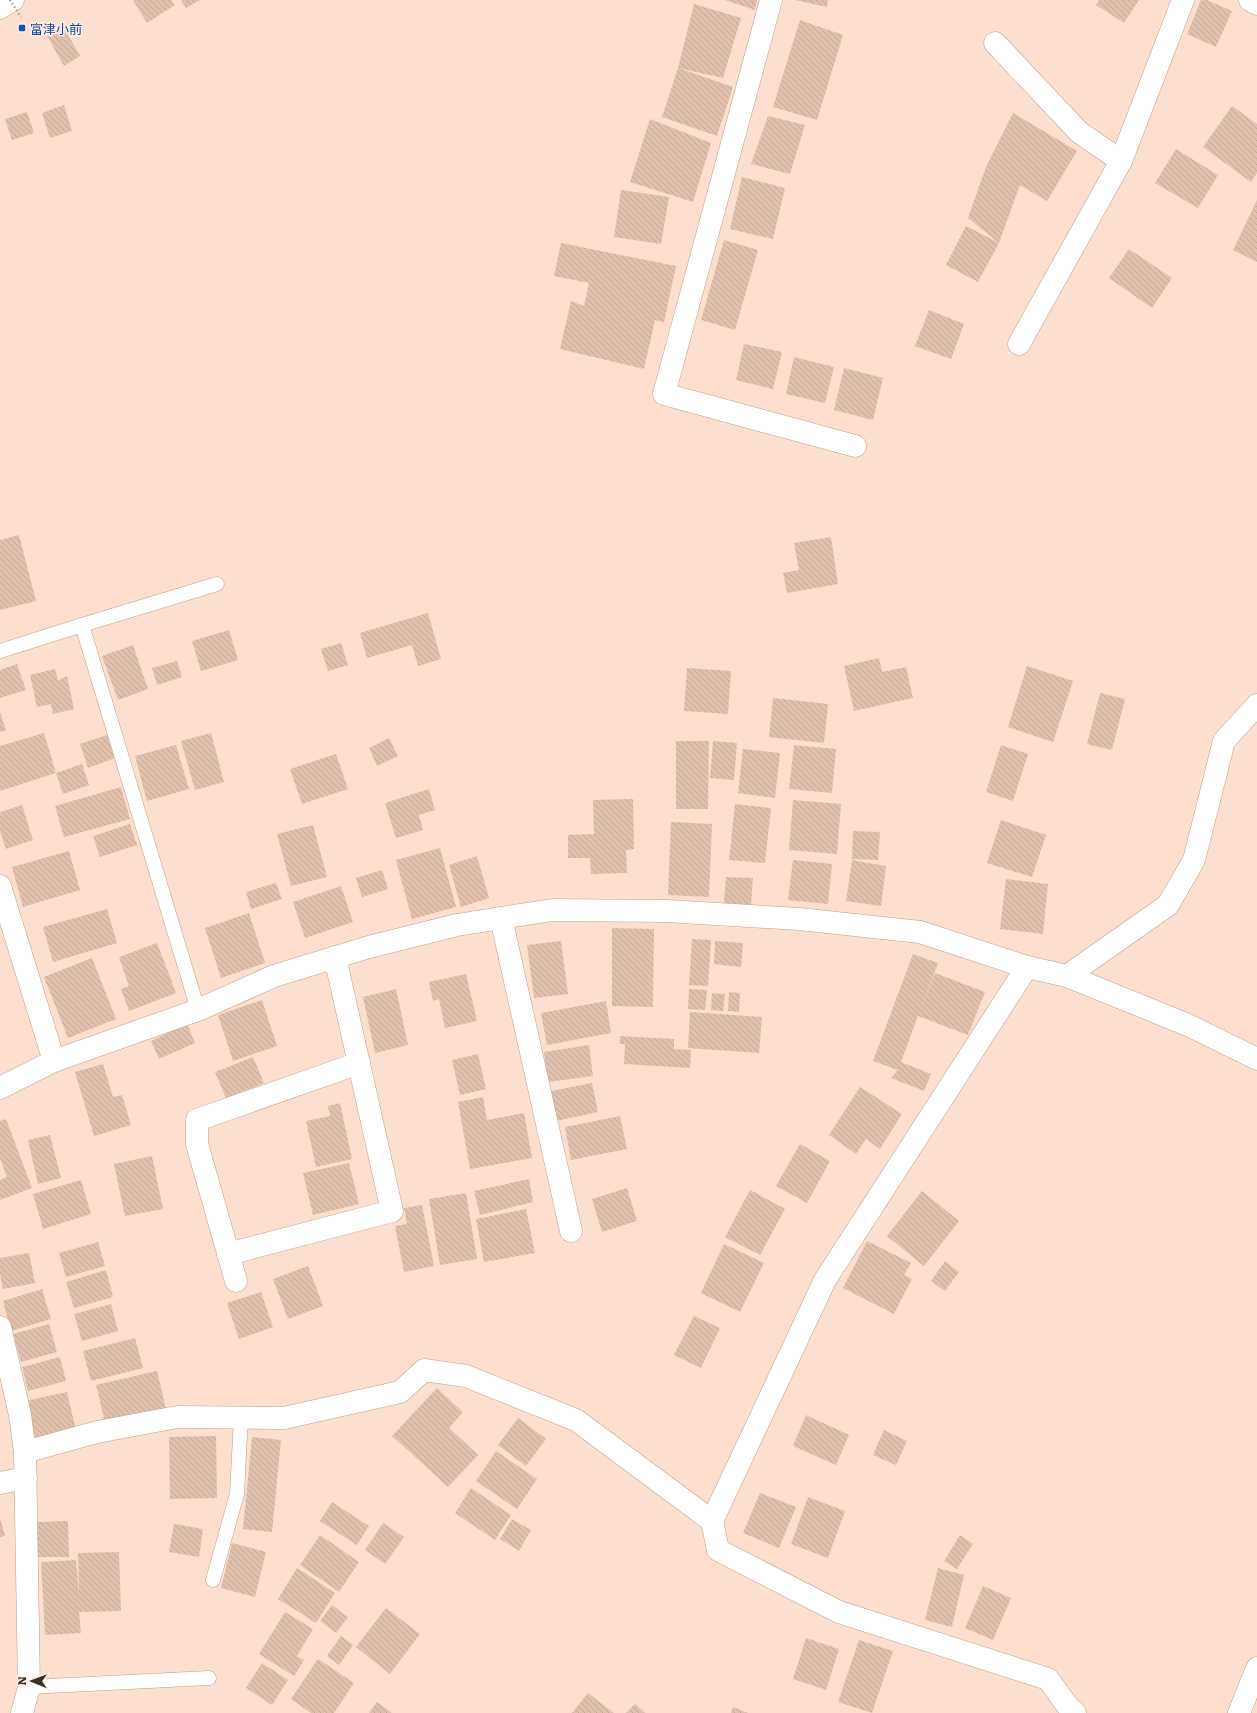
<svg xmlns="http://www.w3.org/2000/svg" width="1257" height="1713" viewBox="0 0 1257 1713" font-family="Literata,'Noto Sans JP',serif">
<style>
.building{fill:url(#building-back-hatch)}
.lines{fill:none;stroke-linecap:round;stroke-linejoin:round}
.lane-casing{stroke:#c09e8a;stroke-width:15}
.street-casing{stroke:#c09e8a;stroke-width:23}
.secondary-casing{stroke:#c09e8a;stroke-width:23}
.lane{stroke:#fff;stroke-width:14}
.street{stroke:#fff;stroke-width:22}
.secondary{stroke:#fff;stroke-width:22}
.path-bridge{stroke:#9a8478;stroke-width:2.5;stroke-dasharray:1 3;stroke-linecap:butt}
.transit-dot{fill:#1a4fb4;stroke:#fff0e7;stroke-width:1.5}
.labels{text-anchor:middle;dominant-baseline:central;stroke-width:3;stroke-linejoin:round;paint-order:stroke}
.transit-label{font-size:13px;fill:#164399;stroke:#fff0e7;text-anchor:start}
</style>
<defs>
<pattern id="building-back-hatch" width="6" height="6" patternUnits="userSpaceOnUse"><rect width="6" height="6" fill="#e1c1ae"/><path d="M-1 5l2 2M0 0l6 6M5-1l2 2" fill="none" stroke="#c2a696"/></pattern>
</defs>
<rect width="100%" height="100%" fill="#fcdfce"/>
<g class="building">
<polygon points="133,0 171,0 175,5 147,23"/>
<polygon points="181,0 200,0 186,8"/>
<polygon points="725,0 757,0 755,10"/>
<polygon points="795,0 828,0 827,7"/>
<polygon points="1099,0 1139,0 1124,23 1096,5"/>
<polygon points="1201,0 1207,0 1232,11 1216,47 1187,34"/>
<polygon points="694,4 741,18 723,78 678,68"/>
<polygon points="800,20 843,35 817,120 773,107"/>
<polygon points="63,26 80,56 64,66 47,36"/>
<polygon points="678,68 733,87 717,136 662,117"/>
<polygon points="64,105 72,131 50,138 42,113"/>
<polygon points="1232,106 1257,124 1257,173 1251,182 1203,147"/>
<polygon points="27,112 34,133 12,140 5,119"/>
<polygon points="1013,113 1077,151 1047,201 1020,185 999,243 978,282 946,265 966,226 999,243 968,218 986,167"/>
<polygon points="768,116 805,125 790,174 751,164"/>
<polygon points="650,119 711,143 693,202 630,182"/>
<polygon points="1176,149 1218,175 1198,208 1155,183"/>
<polygon points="742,177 785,188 773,239 730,229"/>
<polygon points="621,190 669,197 661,244 614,237"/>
<polygon points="1257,200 1257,262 1233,250"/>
<polygon points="724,240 758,250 735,330 701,320"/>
<polygon points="561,243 676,266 664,322 655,320 644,369 560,349 571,301 584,306 589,283 554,276"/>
<polygon points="1129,249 1172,278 1152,308 1109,278"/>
<polygon points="929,310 964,324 951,359 915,346"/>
<polygon points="744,344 782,352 773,389 736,380"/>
<polygon points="794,357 834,367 825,403 786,394"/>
<polygon points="844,368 883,378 873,420 834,410"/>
<polygon points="19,535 36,601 0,610 0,540"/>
<polygon points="831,537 838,584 787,593 783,573 799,570 794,543"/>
<polygon points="428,613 441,659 418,666 412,645 367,658 360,633"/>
<polygon points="229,630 238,660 201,671 192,641"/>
<polygon points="341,643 348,665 328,671 321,649"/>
<polygon points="133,645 148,689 118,700 102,656"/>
<polygon points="879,658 882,672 906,667 913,698 854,711 844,666"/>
<polygon points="177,661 182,677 157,685 152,668"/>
<polygon points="17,664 26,690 0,698 0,670"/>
<polygon points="1027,666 1073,681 1053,742 1008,727"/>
<polygon points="687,668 731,671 728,714 684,711"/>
<polygon points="55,669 58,681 67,676 74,709 53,714 51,704 37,707 30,675"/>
<polygon points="1100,693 1125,699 1112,750 1087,744"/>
<polygon points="773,698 828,704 824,743 769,737"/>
<polygon points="0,712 6,730 0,732"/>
<polygon points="44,733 56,773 82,764 89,785 63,794 56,773 0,791 0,746"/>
<polygon points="211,733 224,782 195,790 181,741"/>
<polygon points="107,735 115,758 88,768 80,744"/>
<polygon points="389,738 398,756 377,766 369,748"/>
<polygon points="676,741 709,741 708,809 676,809"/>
<polygon points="713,741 737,743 734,780 710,778"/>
<polygon points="176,745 189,789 147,801 135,756"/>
<polygon points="794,745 836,749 832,793 789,789"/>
<polygon points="1001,745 1028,754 1013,801 986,792"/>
<polygon points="743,749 780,753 775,798 738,793"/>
<polygon points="336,754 348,789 302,804 290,769"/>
<polygon points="121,787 130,819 64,837 55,806"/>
<polygon points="429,789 435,810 419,815 423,830 396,838 385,803"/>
<polygon points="633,799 634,849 626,850 627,873 591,874 590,858 568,858 568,835 594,834 593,800"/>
<polygon points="793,800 841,804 837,854 789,850"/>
<polygon points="735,804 771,808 765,863 729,860"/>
<polygon points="22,805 33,840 6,849 0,831 0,812"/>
<polygon points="1001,820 1046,835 1032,877 987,863"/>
<polygon points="671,822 712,824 709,897 668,895"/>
<polygon points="130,824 137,845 100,857 93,836"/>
<polygon points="313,825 327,877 291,886 277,834"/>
<polygon points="853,831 880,832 878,860 852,859"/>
<polygon points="440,848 456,907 412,919 396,860"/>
<polygon points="69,851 80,890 23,907 12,867"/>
<polygon points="477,856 489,898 461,907 449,865"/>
<polygon points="793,860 832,864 828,904 788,900"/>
<polygon points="852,860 886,866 881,906 846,901"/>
<polygon points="382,870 388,889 362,897 356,878"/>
<polygon points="726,877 753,878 751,905 724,903"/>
<polygon points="1006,879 1048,884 1043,934 1000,929"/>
<polygon points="276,883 282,899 251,909 246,892"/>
<polygon points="341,886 353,922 305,938 293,902"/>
<polygon points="107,909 117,943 53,962 43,927"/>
<polygon points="249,913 265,963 221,978 205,928"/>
<polygon points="612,928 654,929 653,1007 612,1006"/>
<polygon points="692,939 711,940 708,986 689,985"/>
<polygon points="561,941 568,994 534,998 527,945"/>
<polygon points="715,941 743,943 741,967 714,964"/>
<polygon points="157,943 176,993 129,1011 121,989 129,986 119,957"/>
<polygon points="913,954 938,963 920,1011 935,973 985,992 968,1035 918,1016 901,1062 931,1074 924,1091 891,1078 898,1070 873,1061"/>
<polygon points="92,958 116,1019 68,1038 44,977"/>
<polygon points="466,974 477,1021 445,1028 439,999 433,1001 429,982"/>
<polygon points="396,989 408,1045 375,1053 363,997"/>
<polygon points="689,989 707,990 705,1010 688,1009"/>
<polygon points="729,992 740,993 739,1012 728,1011"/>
<polygon points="712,993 725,994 723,1011 711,1010"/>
<polygon points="262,1000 277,1046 233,1061 218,1015"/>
<polygon points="606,1001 611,1033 547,1045 541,1013"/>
<polygon points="690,1012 762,1017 759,1053 688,1048"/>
<polygon points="187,1024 195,1043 159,1059 151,1041"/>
<polygon points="620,1036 674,1039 674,1049 691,1050 690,1068 624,1064 625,1044 620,1044"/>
<polygon points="589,1045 593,1076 548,1082 544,1052"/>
<polygon points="478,1054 486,1089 460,1095 452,1060"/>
<polygon points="253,1057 264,1083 226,1098 215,1072"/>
<polygon points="103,1064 113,1097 122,1095 131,1125 94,1136 75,1072"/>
<polygon points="592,1083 598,1112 556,1121 551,1091"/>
<polygon points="860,1087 902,1114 880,1149 866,1139 856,1154 829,1135"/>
<polygon points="483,1097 487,1120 524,1113 532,1158 470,1169 458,1102"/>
<polygon points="340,1103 352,1159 316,1167 306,1121 330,1116 328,1106"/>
<polygon points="620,1116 627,1149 571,1160 565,1127"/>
<polygon points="6,1119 32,1188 0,1200 0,1180 7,1177 0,1158 0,1121"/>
<polygon points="50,1135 61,1178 38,1184 28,1140"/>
<polygon points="800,1144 830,1161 807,1203 776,1186"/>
<polygon points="152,1156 163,1209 125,1216 114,1164"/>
<polygon points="349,1163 359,1204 313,1215 303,1173"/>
<polygon points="529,1179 533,1202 480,1215 474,1191"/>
<polygon points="81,1180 91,1214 43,1229 33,1194"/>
<polygon points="627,1188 637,1221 602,1232 592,1199"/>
<polygon points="750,1190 785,1209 760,1255 725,1237"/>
<polygon points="922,1191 959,1221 924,1266 887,1236"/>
<polygon points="466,1193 477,1259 440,1265 429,1199"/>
<polygon points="422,1205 434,1266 404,1272 395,1226 407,1224 404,1208"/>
<polygon points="526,1209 535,1253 484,1262 476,1219"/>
<polygon points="867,1241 911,1263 904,1275 912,1279 894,1314 843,1288"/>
<polygon points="98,1242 105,1266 66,1277 59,1253"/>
<polygon points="724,1244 764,1263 740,1312 701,1293"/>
<polygon points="29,1253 35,1283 3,1289 0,1274 0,1258"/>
<polygon points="945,1261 959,1272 945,1291 931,1281"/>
<polygon points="308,1266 323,1306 288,1319 273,1279"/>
<polygon points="106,1270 113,1297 74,1308 66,1282"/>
<polygon points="42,1289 51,1319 11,1331 3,1301"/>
<polygon points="261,1292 273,1327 239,1339 227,1303"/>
<polygon points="111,1304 118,1331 82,1341 74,1314"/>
<polygon points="694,1316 720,1328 701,1368 674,1355"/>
<polygon points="49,1324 57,1352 21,1362 13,1334"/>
<polygon points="135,1338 143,1368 91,1381 83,1351"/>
<polygon points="60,1357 66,1381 28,1391 22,1367"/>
<polygon points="157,1371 166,1409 105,1423 96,1385"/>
<polygon points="437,1388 463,1412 449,1428 478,1455 448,1487 392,1436"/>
<polygon points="67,1392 76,1430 34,1439 25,1401"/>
<polygon points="806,1415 849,1435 836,1465 793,1446"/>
<polygon points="518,1418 546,1439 526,1466 498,1445"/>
<polygon points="884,1430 907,1441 896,1465 873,1455"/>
<polygon points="216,1436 217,1498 170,1499 169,1437"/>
<polygon points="252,1437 281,1440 272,1532 243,1529"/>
<polygon points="496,1451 537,1479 517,1509 476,1481"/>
<polygon points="471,1488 511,1515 495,1540 455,1513"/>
<polygon points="760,1493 796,1507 779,1548 743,1533"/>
<polygon points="808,1497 845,1511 828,1558 791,1544"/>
<polygon points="332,1502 369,1526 357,1545 320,1521"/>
<polygon points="0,1518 5,1536 0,1537"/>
<polygon points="512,1519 531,1530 519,1551 500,1539"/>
<polygon points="68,1521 69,1557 37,1557 37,1522"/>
<polygon points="383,1523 404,1537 385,1564 365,1550"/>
<polygon points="174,1524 203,1529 199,1557 169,1552"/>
<polygon points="320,1535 359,1562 339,1592 300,1565"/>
<polygon points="960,1535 973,1544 957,1569 944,1561"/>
<polygon points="232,1543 266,1552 255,1597 221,1588"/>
<polygon points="119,1552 121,1611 79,1612 81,1633 45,1635 41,1562 76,1560 79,1594 78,1553"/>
<polygon points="297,1568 335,1593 316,1623 278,1599"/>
<polygon points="938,1568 964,1575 952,1627 925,1620"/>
<polygon points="983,1586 1011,1598 993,1640 965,1628"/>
<polygon points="332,1605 348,1617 336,1633 320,1621"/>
<polygon points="386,1608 420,1634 390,1674 356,1647"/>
<polygon points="285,1612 313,1629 297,1656 304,1660 294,1676 259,1654"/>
<polygon points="341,1636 353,1645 339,1665 327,1656"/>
<polygon points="806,1638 839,1649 826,1690 793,1679"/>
<polygon points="859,1640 893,1651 872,1713 838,1702"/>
<polygon points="318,1659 354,1683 334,1713 311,1713 291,1699"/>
<polygon points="262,1663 288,1680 272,1705 246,1688"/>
<polygon points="588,1693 614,1713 572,1713"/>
<polygon points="377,1702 392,1713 369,1713"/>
<polygon points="635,1704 645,1713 626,1713"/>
<polygon points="733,1707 748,1713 731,1713"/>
</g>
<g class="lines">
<g class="lane-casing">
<g id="lane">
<polyline points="82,625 217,584"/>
<polyline points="0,651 82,625 198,1010"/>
<polyline points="213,1580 237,1494 241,1417"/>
<polyline points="29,1687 209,1678"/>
</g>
</g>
<g class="street-casing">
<g id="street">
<polyline points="771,0 664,394 855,446"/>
<polyline points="1250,0 1257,4"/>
<polyline points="995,43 1079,132 1121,161"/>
<polyline points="1019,344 1121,161 1183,0"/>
<polyline points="0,886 54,1061"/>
<polyline points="501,918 571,1231"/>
<polyline points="1027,967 825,1280 712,1521 718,1550 839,1612 1048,1679 1069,1708 1075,1713"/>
<polyline points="1067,976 1168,905 1194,860 1224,741 1257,705"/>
<polyline points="0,1088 54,1061 198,1010 274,976 369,947 457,925 552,910 667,911 799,919 920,932 1027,967 1067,976 1188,1025 1257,1059"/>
<polyline points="228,1254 392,1211 335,957"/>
<polyline points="236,1281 197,1144 197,1120 359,1063"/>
<polyline points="0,1327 20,1415 25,1452 29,1687 22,1713"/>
<polyline points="25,1452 97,1432 177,1417 284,1418 400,1392 424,1370 466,1376 576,1420 712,1521"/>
<polyline points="0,1483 26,1478"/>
<polyline points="1239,1713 1257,1668"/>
</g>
</g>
<g class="secondary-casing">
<polyline id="secondary" points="0,8 13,0"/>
</g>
<use href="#lane" class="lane"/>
<use href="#street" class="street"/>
<use href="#secondary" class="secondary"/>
<polyline class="path-bridge" points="10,0 21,17"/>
</g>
<rect class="transit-dot" x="18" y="24" width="8" height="8" rx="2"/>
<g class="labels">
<g class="transit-label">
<text x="30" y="28">富津小前</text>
</g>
</g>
<g transform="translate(32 1681) rotate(271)" stroke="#fff0e7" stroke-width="3" paint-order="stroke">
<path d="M0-3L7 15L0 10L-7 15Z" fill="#3b2d25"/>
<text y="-6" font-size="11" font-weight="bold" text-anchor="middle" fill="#3b2d25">N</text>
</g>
</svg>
